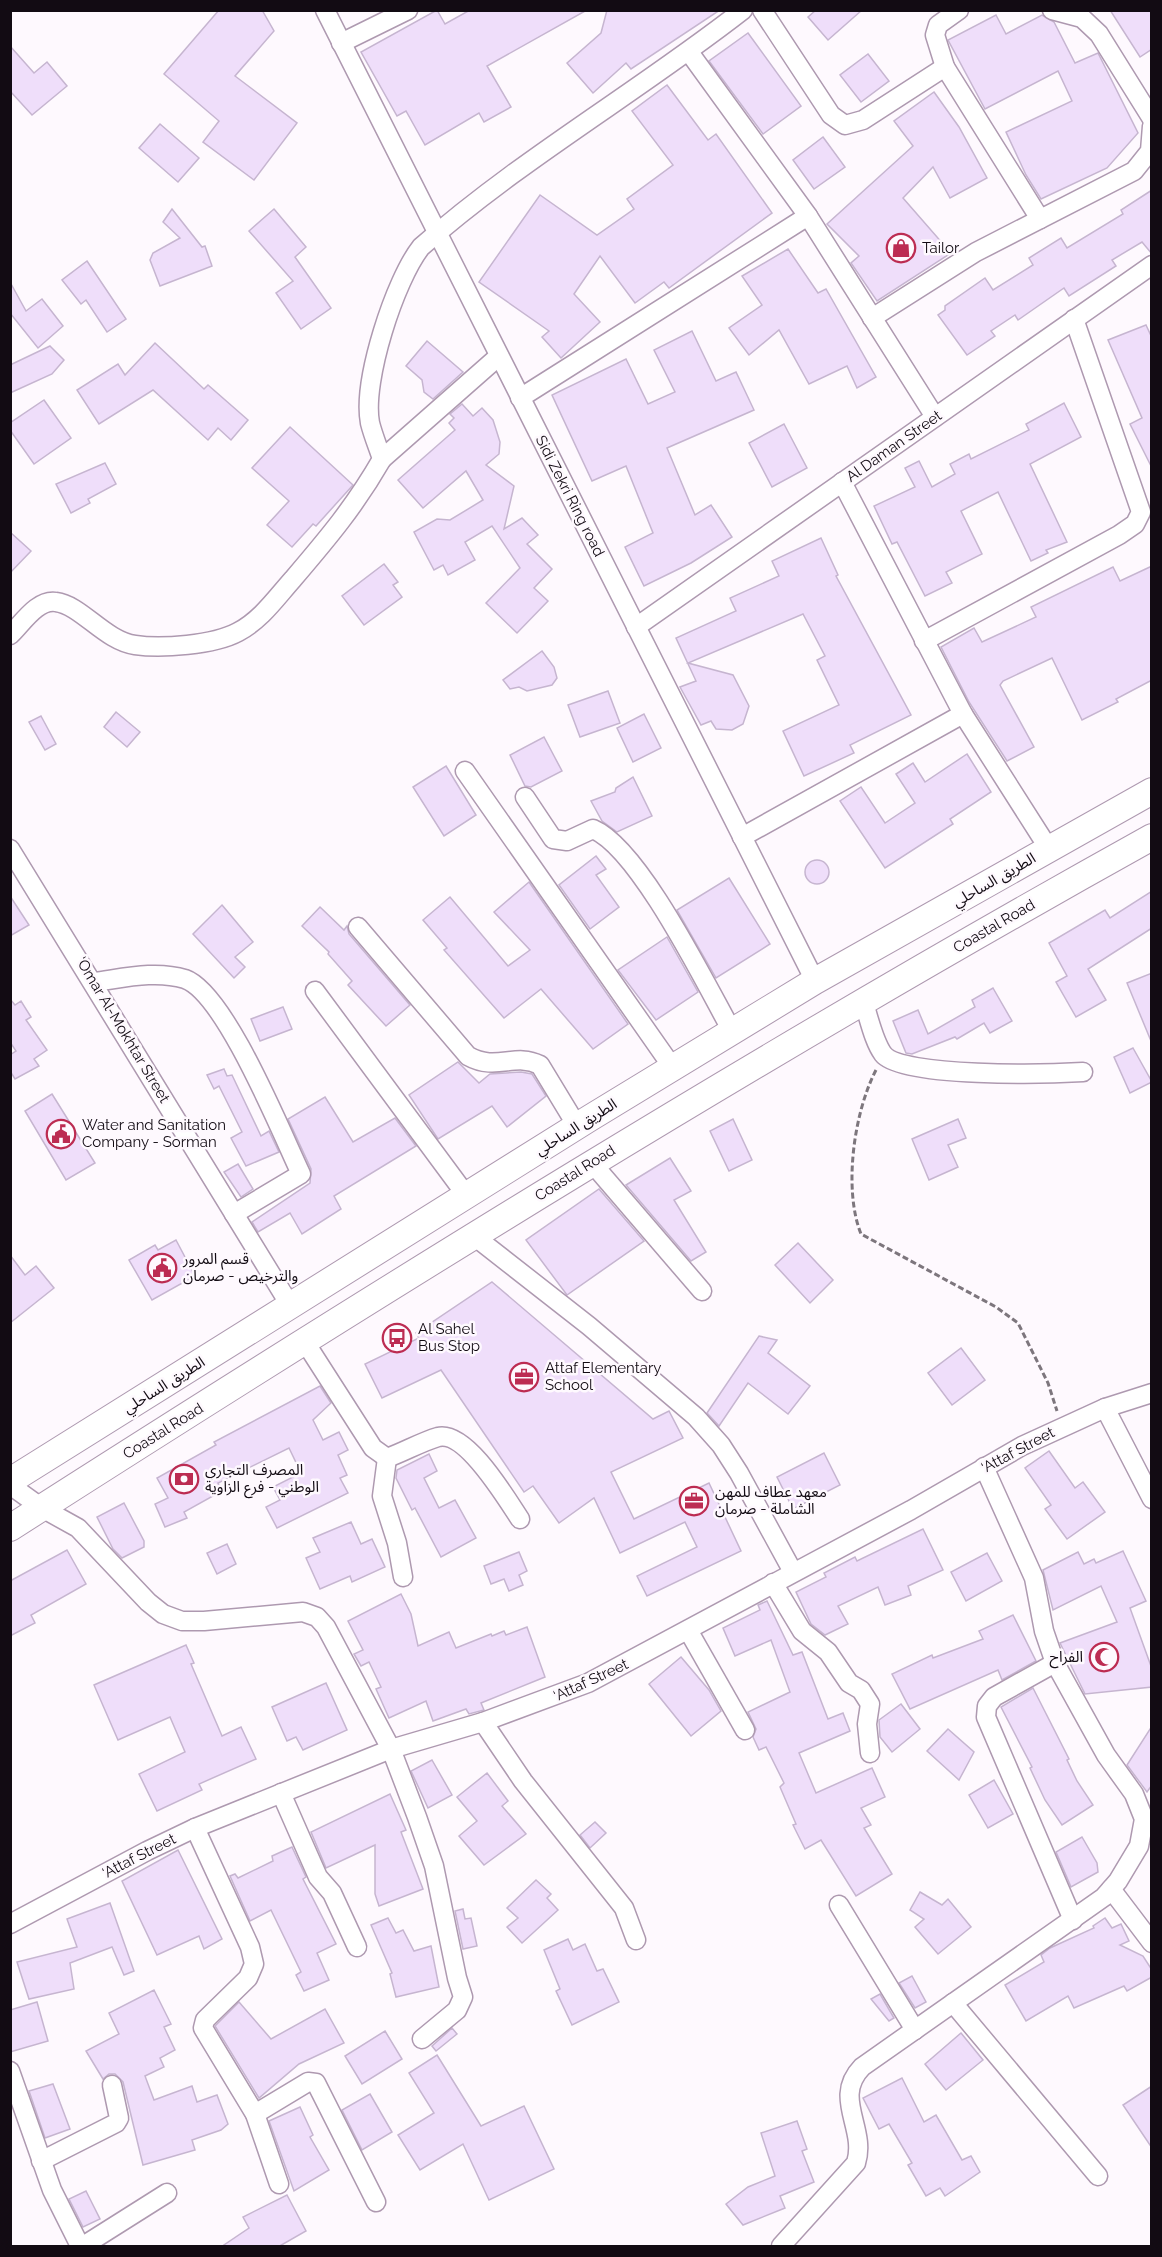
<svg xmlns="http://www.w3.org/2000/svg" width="1162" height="2257" viewBox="0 0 1162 2257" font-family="Raleway,'Noto Sans Arabic',sans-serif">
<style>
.building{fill:#efdefa;stroke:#c6b5d0;stroke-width:1.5}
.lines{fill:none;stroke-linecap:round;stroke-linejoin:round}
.minor-casing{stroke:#ae99b0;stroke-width:21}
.highway-casing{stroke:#ae99b0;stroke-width:28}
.path{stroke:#7d767d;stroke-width:3;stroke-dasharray:6 3;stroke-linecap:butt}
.minor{stroke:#fff;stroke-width:18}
.highway{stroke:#fff;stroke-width:26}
.labels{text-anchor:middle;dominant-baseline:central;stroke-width:5;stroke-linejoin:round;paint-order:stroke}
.poi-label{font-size:15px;fill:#120b13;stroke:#fef9fe;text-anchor:start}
.street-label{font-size:15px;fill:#120b13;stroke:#fef9fe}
</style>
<rect width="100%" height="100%" fill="#fef9fe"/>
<g class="building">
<polygon points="219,10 262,10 274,31 235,76 297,123 254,180 203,142 219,121 164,74"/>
<polygon points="437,10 445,24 470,10 587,10 487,66 511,107 484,122 479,113 425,145 406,111 397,116 361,52"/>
<polygon points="607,10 720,10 631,69 626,63 593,93 567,63 601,33"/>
<polygon points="816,10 862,10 828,40 808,17"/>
<polygon points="1110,10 1152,10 1152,49 1140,57"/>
<polygon points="996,15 1006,34 1042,15 1054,22 1075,63 1098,53 1138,133 1107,168 1041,199 1026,175 1006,132 1072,101 1058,71 985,109 948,40"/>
<polygon points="748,33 801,106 763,134 709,61"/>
<polygon points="10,46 34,73 47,62 67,86 32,115 10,91"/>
<polygon points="868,54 889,81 861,102 840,75"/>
<polygon points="667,85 708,140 716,134 772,213 669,288 664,282 635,303 600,256 574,294 600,322 561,358 542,337 549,331 479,282 540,195 597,235 634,209 627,199 673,165 632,111"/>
<polygon points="934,92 959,127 987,178 950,198 933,167 903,198 951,253 877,301 851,263 859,256 827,224 913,146 894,121"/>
<polygon points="160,124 199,158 178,182 139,148"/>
<polygon points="823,137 845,167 814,189 793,160"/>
<polygon points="1152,190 1152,254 1142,242 1112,260 1116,266 1069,296 1064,288 1018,320 1015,315 991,331 995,336 967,355 938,315 945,310 945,306 985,278 993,290 1033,265 1029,258 1061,238 1067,248 1123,214 1121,210"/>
<polygon points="172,209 202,247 205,246 212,266 160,286 150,260 153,253 180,238 163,222"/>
<polygon points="274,209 306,247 295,257 331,308 301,329 276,293 293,281 249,231"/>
<polygon points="788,249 818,293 826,289 876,377 857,388 847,366 809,384 779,330 749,355 729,328 762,305 742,276"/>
<polygon points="87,261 126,319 107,332 86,300 81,304 62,280"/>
<polygon points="10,282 26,311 42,299 63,326 38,348 10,313"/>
<polygon points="1146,325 1152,338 1152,468 1130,424 1142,418 1108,340"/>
<polygon points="692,331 716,381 736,372 754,410 667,448 695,515 711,505 732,537 691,563 644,586 625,547 653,533 626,466 592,481 552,395 626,359 648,404 675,392 654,350"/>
<polygon points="427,341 463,372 433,399 424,392 422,380 406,366"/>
<polygon points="155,343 204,389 208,385 248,420 231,440 218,428 208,440 153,390 99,424 77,390 118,364 125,375"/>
<polygon points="50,346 64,360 52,374 10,393 10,365"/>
<polygon points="44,400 71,438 34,464 10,430 10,423"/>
<polygon points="1064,403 1081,437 1030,464 1067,542 1046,550 1048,553 1031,561 998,492 961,511 982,554 946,572 952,583 925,596 897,542 892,544 874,506 915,487 905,468 919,461 932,487 955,474 950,464 969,454 971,459 1029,430 1026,424"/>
<polygon points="462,404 473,416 482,408 493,420 500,442 499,454 486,465 514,486 504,529 522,518 538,535 527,544 552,569 534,588 548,601 517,633 486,603 520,568 492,526 465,542 475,560 448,575 443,565 434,570 414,532 437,519 450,520 483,500 466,471 423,508 398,480 455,430 449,423 454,418 450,414"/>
<polygon points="784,424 807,468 772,487 749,443"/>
<polygon points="290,427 353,485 316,526 313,524 292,547 267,525 289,501 252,468"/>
<polygon points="105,463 116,484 88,499 90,503 71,513 56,484"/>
<polygon points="10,532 31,551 10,573"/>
<polygon points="821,538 838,575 836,576 911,715 850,745 854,753 804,776 783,731 839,705 817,660 825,656 803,614 688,663 733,675 749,706 743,724 732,730 716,729 711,721 701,725 680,687 696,681 676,638 736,611 730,598 779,576 772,561"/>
<polygon points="384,564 398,582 393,585 402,597 364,625 342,596"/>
<polygon points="1152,566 1152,680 1116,699 1118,702 1082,720 1052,658 1003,681 1000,685 1034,747 1007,761 969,702 941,647 974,628 982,642 1036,617 1031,607 1113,567 1120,581"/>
<polygon points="542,651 554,667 557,678 552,685 527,691 519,687 510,689 503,680"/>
<polygon points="608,691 620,723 580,737 568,705"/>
<polygon points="116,712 140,732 127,747 104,727"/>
<polygon points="644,714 661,748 633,762 617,728"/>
<polygon points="41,716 56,744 45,750 29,722"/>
<polygon points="544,737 562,771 531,787 525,786 510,755"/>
<polygon points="967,754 991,792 950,819 953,824 885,868 840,801 861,787 885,823 915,803 896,774 913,763 925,782"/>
<polygon points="446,766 476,815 444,836 413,787"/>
<polygon points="633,777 652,816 617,832 602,821 591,801 615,792 616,788"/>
<polygon points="596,856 606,869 596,875 619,907 590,929 559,885"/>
<circle cx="817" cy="872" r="12"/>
<polygon points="729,878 770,944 716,978 677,910"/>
<polygon points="529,882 628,1024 593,1049 541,989 504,1018 444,950 447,948 423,920 450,897 508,966 530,950 494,912"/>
<polygon points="1152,891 1152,928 1088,969 1106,1000 1076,1017 1056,982 1067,976 1049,943 1105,910 1110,918"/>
<polygon points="10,896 29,925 10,936"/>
<polygon points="222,905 253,942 235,957 245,967 234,978 193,934"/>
<polygon points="320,907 344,930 347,926 349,934 410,1005 386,1026 348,985 352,981 328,954 329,952 302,926"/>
<polygon points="667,937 698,992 656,1020 618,970"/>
<polygon points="1152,973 1152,1041 1151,1041 1127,983"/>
<polygon points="993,988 1012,1021 990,1033 984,1023 957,1039 955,1037 912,1054 906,1053 893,1021 918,1010 928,1034 975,1007 972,1000"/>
<polygon points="10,999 15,1005 21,1001 31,1017 26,1020 47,1050 34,1059 39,1066 15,1079 10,1071 10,1055 16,1051 10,1042"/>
<polygon points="283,1007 292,1029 260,1041 251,1019"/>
<polygon points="1133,1048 1152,1082 1130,1093 1114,1057"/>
<polygon points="458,1062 479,1083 490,1074 521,1072 532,1074 546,1096 507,1127 492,1106 438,1139 409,1095"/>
<polygon points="224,1069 227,1076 232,1075 261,1136 269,1131 279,1152 246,1166 231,1138 242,1132 219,1086 214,1089 207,1075"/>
<polygon points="52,1094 95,1163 66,1180 25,1111"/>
<polygon points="325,1097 353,1142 395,1118 416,1146 334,1196 341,1209 302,1234 290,1213 258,1232 252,1222 310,1183 311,1169 288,1119"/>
<polygon points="733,1119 752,1160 729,1171 710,1131"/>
<polygon points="958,1119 966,1138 948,1145 958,1167 929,1180 912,1139"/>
<polygon points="670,1158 691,1191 674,1200 706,1252 691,1261 626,1185"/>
<polygon points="238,1164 253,1189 241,1197 224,1172"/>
<polygon points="599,1189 644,1241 567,1295 526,1240"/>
<polygon points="176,1240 195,1276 152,1300 129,1260 155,1245 158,1250"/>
<polygon points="798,1243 833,1280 810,1303 775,1265"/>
<polygon points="10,1255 25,1275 36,1266 54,1288 10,1323"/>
<polygon points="492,1282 653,1419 669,1411 683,1438 611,1472 634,1519 709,1483 741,1551 647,1596 637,1576 697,1547 685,1522 620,1553 594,1498 559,1523 533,1486 524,1492 441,1370 382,1398 365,1364 419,1338 416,1333"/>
<polygon points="759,1336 777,1340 768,1353 810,1386 788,1414 748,1383 719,1426 707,1413"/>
<polygon points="961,1348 985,1380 952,1405 928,1373"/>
<polygon points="320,1386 331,1403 313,1420 323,1440 339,1432 348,1450 338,1455 347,1475 340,1478 348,1493 277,1528 266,1507 280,1500 273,1487 301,1473 289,1448 218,1483 222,1491 184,1512 187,1518 165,1527 155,1504 168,1498 157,1478 216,1445 214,1442"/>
<polygon points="1049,1451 1075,1488 1083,1482 1105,1512 1067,1539 1045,1509 1051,1505 1025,1468"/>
<polygon points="824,1453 840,1485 793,1509 777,1477"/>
<polygon points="429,1454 437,1471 424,1478 439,1508 455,1500 476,1538 441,1557 415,1508 412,1510 396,1478 397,1470"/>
<polygon points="124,1503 144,1541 144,1547 122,1558 113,1549 97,1517"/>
<polygon points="351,1522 361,1544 372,1539 385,1567 352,1582 350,1576 320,1589 306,1558 320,1552 313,1538"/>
<polygon points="923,1529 943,1570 908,1586 911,1595 885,1605 878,1587 838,1606 848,1624 825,1635 811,1624 796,1592 826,1577 824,1573 855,1557 857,1561"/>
<polygon points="227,1544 236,1564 217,1574 207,1553"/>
<polygon points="67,1550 86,1584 31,1615 35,1623 10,1636 10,1581"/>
<polygon points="1123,1551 1146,1601 1130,1608 1152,1669 1152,1687 1085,1694 1060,1643 1117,1622 1101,1586 1053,1610 1043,1570 1078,1552 1084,1564 1094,1559 1096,1563"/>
<polygon points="519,1552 527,1571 519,1575 523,1585 509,1591 504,1579 491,1584 484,1566"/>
<polygon points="987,1553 1002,1581 966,1601 951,1572"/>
<polygon points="401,1594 411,1614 418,1646 449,1632 456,1648 491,1634 492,1636 504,1631 506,1635 527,1627 545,1677 481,1703 484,1710 469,1714 466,1709 433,1721 426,1701 389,1718 376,1689 381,1687 369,1662 361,1666 354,1654 363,1650 348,1621"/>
<polygon points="767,1601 793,1655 802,1652 828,1719 843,1713 850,1731 799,1753 816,1793 872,1768 885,1797 861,1808 871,1825 864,1828 892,1874 856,1896 821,1840 805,1849 793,1825 796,1824 780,1787 784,1783 766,1747 759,1750 753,1737 756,1729 748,1712 790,1692 771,1640 735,1656 723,1628 760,1610 758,1605"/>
<polygon points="1013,1615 1036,1661 1002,1680 998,1670 910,1709 892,1674 932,1655 933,1658 983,1639 979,1631"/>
<polygon points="186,1645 194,1663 191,1664 222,1736 241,1727 256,1759 199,1784 202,1790 157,1811 139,1774 185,1752 170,1717 118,1740 94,1685"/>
<polygon points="681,1657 709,1690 721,1711 691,1736 649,1684"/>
<polygon points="326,1683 347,1730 303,1750 296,1737 287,1741 272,1707"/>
<polygon points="1033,1688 1069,1759 1067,1760 1077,1781 1093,1805 1062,1825 1045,1800 1030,1768 1032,1767 1001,1707"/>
<polygon points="901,1704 920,1729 892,1752 880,1737 879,1720"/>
<polygon points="1152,1726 1152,1785 1147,1792 1127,1765"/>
<polygon points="948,1729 974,1752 959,1780 927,1751"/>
<polygon points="432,1760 452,1795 428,1808 411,1771"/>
<polygon points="487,1773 508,1801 502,1806 526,1834 484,1865 459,1836 477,1821 457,1797"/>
<polygon points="994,1780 1013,1814 988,1828 969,1795"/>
<polygon points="390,1794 406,1830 401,1832 423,1889 379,1906 375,1894 375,1845 326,1868 311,1832"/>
<polygon points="595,1822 606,1833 590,1848 580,1835"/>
<polygon points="1082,1837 1097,1863 1098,1872 1071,1887 1056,1852"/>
<polygon points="292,1847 306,1877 303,1879 336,1944 317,1953 329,1980 304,1991 296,1975 301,1972 271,1910 250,1921 230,1876 235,1874 238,1878 273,1861 272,1856"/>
<polygon points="178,1850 222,1939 204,1949 199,1936 157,1955 122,1881"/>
<polygon points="536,1880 551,1894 547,1898 558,1910 522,1943 507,1927 518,1918 507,1908"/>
<polygon points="920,1892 942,1905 948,1899 971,1927 938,1954 915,1927 924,1919 910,1910"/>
<polygon points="110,1903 134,1971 124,1975 112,1947 70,1963 74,1989 29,1999 17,1962 77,1947 67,1919"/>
<polygon points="463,1909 465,1919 471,1918 477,1946 463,1949 455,1911"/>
<polygon points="388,1918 396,1933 403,1930 414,1951 431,1946 439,1987 396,1997 390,1974 392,1973 371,1925"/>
<polygon points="1105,1918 1112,1928 1121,1924 1129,1941 1120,1945 1143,1956 1152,1970 1152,1977 1127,1991 1124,1986 1074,2008 1068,1996 1026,2021 1005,1985 1044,1962 1041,1955 1050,1948 1094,1928 1093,1926"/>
<polygon points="568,1939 573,1950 585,1944 597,1971 603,1969 619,2002 572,2025 556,1991 560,1989 544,1950"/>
<polygon points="912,1976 926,2002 915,2008 899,1983"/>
<polygon points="154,1990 171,2024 164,2027 175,2050 160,2058 164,2067 145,2076 154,2100 192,2086 197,2102 217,2095 228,2124 221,2130 192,2140 195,2150 143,2165 123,2082 115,2074 109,2074 103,2079 86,2051 119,2034 109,2013"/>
<polygon points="880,1994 894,2018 889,2021 871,1999"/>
<polygon points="37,2002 48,2041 10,2052 10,2010"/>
<polygon points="239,2002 271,2039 325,2009 344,2043 299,2064 259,2098 215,2026"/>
<polygon points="452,2028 457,2034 436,2051 432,2046"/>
<polygon points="385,2031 402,2059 362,2084 345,2056"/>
<polygon points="961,2033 983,2060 946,2090 925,2064"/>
<polygon points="437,2055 481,2126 524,2106 554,2169 489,2200 463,2144 420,2170 398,2135 434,2113 409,2073"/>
<polygon points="902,2078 924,2122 936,2115 962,2160 971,2156 980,2172 945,2196 940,2188 926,2196 908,2165 912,2163 889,2124 879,2129 863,2098"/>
<polygon points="53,2084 70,2129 45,2138 29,2091"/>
<polygon points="1152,2086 1152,2148 1123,2105"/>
<polygon points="370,2094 392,2132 362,2150 342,2110"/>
<polygon points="300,2107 313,2135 310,2137 329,2170 294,2191 269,2121"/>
<polygon points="797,2121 807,2149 802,2151 814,2182 780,2196 785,2208 743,2225 726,2204 748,2187 775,2176 761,2133"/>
<polygon points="86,2191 100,2219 83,2227 69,2199"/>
<polygon points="287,2195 306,2231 278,2247 221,2247 249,2228 243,2217"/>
</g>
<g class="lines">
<g class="minor-casing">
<g id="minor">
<polyline points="325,10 815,981"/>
<polyline points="762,10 831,115 845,125 863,120 945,67"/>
<polyline points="959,10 938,25 935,35 945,67 1040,219"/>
<polyline points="1052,10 1082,18 1099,34 1152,119"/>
<polyline points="341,43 408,10"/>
<polyline points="689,52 808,216 935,417"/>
<polyline points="872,318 976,252 1134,171 1150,151 1152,126"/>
<polyline points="520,398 808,216"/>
<polyline points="382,459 499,356"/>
<polyline points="842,482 963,714 1049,849"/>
<polyline points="636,627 1152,265"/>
<path d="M10 635C22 624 37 599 56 602 81 605 105 641 135 645 161 649 214 645 238 632 261 620 276 598 293 579 328 538 355 506 382 459 378 447 373 435 370 423 362 381 395 280 421 247 521 159 638 92 743 10"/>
<polyline points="924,641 1119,535 1135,524 1141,512 1074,319"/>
<polyline points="465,771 673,1068"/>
<path d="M525 797 553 839 567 841 593 829C640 849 706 985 733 1033"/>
<polyline points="742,837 963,714"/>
<polyline points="10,849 290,1305"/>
<path d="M358 927 468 1056C497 1072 514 1052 540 1065L577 1126"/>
<path d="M94 982C124 978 156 970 185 979 225 993 281 1132 301 1174L234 1214"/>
<polyline points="315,991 466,1195"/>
<path d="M863 1001C869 1017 873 1040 883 1054 901 1078 1050 1074 1083 1072"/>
<polyline points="592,1163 702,1291"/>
<polyline points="474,1236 589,1326 696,1417 721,1445 739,1473 793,1572"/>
<path d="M305 1342 373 1448 387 1458C404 1452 421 1442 438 1437 466 1430 506 1498 520 1519"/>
<polyline points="1105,1408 1152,1499"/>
<polyline points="387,1458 382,1496 397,1543 403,1577"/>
<polyline points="10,1485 42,1508 78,1528 148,1602 163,1614 182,1621 204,1621 303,1612 317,1617 326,1627 391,1749 417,1817 434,1866 457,1978 463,1997 457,2010 422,2039"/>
<polyline points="773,1583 802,1631 828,1652 849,1683 861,1690 870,1704 867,1724 870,1753"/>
<polyline points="688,1630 745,1730"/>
<polyline points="1055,1663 994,1697 987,1706 986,1717 1073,1920"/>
<polyline points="483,1722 523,1781 624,1908 636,1940"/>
<polyline points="281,1793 318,1877 332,1893 357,1947"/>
<polyline points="195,1828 250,1947 254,1964 248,1978 205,2020 203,2028 255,2114 279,2184"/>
<polyline points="1111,1889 1152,1943"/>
<polyline points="839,1905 915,2030"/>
<polyline points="10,1924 147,1851 195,1828 391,1749 483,1722 588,1683 911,1510 1022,1446 1105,1408 1152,1393"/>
<polyline points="953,2003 1098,2176"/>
<polyline points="10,2071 52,2190 80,2246"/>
<polyline points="255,2114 308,2082 316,2083 376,2202"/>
<polyline points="41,2161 116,2123 119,2118 112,2085"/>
<polyline points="83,2246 167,2193"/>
<path d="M781 2246 856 2163C867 2128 832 2098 862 2067L1104 1897 1118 1881 1139 1846 1144 1819 1134 1794 1106 1755 1055 1663 1044 1631 1034 1578 984 1467"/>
</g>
</g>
<g class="highway-casing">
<g id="highway">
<polyline points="10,1481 590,1118 815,981 1152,791"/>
<path d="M10 1528C385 1288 763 1053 1152 837"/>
</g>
</g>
<path class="path" d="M876 1070C854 1112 843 1189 861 1234L996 1307 1018 1323 1048 1383 1057 1411"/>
<use href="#minor" class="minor"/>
<use href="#highway" class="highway"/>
</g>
<defs>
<g id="shop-ring" transform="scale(1.5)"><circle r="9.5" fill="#fef9fe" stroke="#bc2c52" stroke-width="1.5"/><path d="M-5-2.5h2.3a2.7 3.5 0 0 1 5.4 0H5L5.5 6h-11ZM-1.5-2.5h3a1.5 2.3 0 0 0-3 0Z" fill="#bc2c52"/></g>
<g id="civic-ring" transform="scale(1.5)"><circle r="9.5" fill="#fef9fe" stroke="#bc2c52" stroke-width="1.5"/><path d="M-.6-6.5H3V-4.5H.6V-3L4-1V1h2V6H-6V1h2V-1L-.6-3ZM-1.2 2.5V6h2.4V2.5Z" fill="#bc2c52"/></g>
<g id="bus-ring" transform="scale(1.5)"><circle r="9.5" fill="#fef9fe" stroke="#bc2c52" stroke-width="1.5"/><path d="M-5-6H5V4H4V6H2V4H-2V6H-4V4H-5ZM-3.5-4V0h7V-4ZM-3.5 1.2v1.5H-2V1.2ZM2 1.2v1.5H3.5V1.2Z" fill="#bc2c52"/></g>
<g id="office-ring" transform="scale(1.5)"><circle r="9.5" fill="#fef9fe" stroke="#bc2c52" stroke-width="1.5"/><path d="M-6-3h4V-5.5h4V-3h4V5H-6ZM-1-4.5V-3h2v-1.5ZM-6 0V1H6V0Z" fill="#bc2c52"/></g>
<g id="bank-ring" transform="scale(1.5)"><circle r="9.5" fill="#fef9fe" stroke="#bc2c52" stroke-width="1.5"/><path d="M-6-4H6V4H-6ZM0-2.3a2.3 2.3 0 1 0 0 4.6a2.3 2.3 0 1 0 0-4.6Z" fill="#bc2c52"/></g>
<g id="mosque-ring" transform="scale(1.5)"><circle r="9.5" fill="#fef9fe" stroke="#bc2c52" stroke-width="1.5"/><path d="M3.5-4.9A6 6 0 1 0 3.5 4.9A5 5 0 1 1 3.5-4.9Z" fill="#bc2c52"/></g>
</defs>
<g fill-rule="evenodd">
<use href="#shop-ring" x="901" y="248"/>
<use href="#civic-ring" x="61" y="1134"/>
<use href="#civic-ring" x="162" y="1268"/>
<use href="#bus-ring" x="397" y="1338"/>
<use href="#office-ring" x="524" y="1377"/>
<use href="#bank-ring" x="184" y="1479"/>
<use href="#office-ring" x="694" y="1501"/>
<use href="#mosque-ring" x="1104" y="1657"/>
</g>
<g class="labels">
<g class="poi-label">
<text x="922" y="248">Tailor</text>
<text x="82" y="1125">Water and Sanitation<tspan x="82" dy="17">Company - Sorman</tspan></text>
<text x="183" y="1259">قسم المرور<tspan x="183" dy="17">والترخيص - صرمان</tspan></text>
<text x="418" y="1329">Al Sahel<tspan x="418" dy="17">Bus Stop</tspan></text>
<text x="545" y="1368">Attaf Elementary<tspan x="545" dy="17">School</tspan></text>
<text x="205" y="1470">المصرف التجاري<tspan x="205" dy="17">الوطني - فرع الزاوية</tspan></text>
<text x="715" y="1492">معهد عطاف للمهن<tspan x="715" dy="17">الشاملة - صرمان</tspan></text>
<text x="1083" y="1657" text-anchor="end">الفراح</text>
</g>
<g class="street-label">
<text transform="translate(894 446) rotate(-35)">Al Daman Street</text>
<text transform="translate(570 496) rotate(63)">Sidi Zekri Ring road</text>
<text transform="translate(994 880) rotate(-30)">الطريق الساحلي</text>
<text transform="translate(994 926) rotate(-30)">Coastal Road</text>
<text transform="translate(123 1030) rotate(59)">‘Omar Al-Mokhtar Street</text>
<text transform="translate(576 1127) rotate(-32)">الطريق الساحلي</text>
<text transform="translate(575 1173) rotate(-32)">Coastal Road</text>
<text transform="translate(164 1385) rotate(-32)">الطريق الساحلي</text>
<text transform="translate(163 1431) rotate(-32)">Coastal Road</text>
<text transform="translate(1018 1450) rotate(-28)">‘Attaf Street</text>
<text transform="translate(591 1680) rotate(-25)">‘Attaf Street</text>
<text transform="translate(139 1856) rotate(-27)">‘Attaf Street</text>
</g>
</g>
<rect width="1162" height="2257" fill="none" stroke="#120b13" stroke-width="24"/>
</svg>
